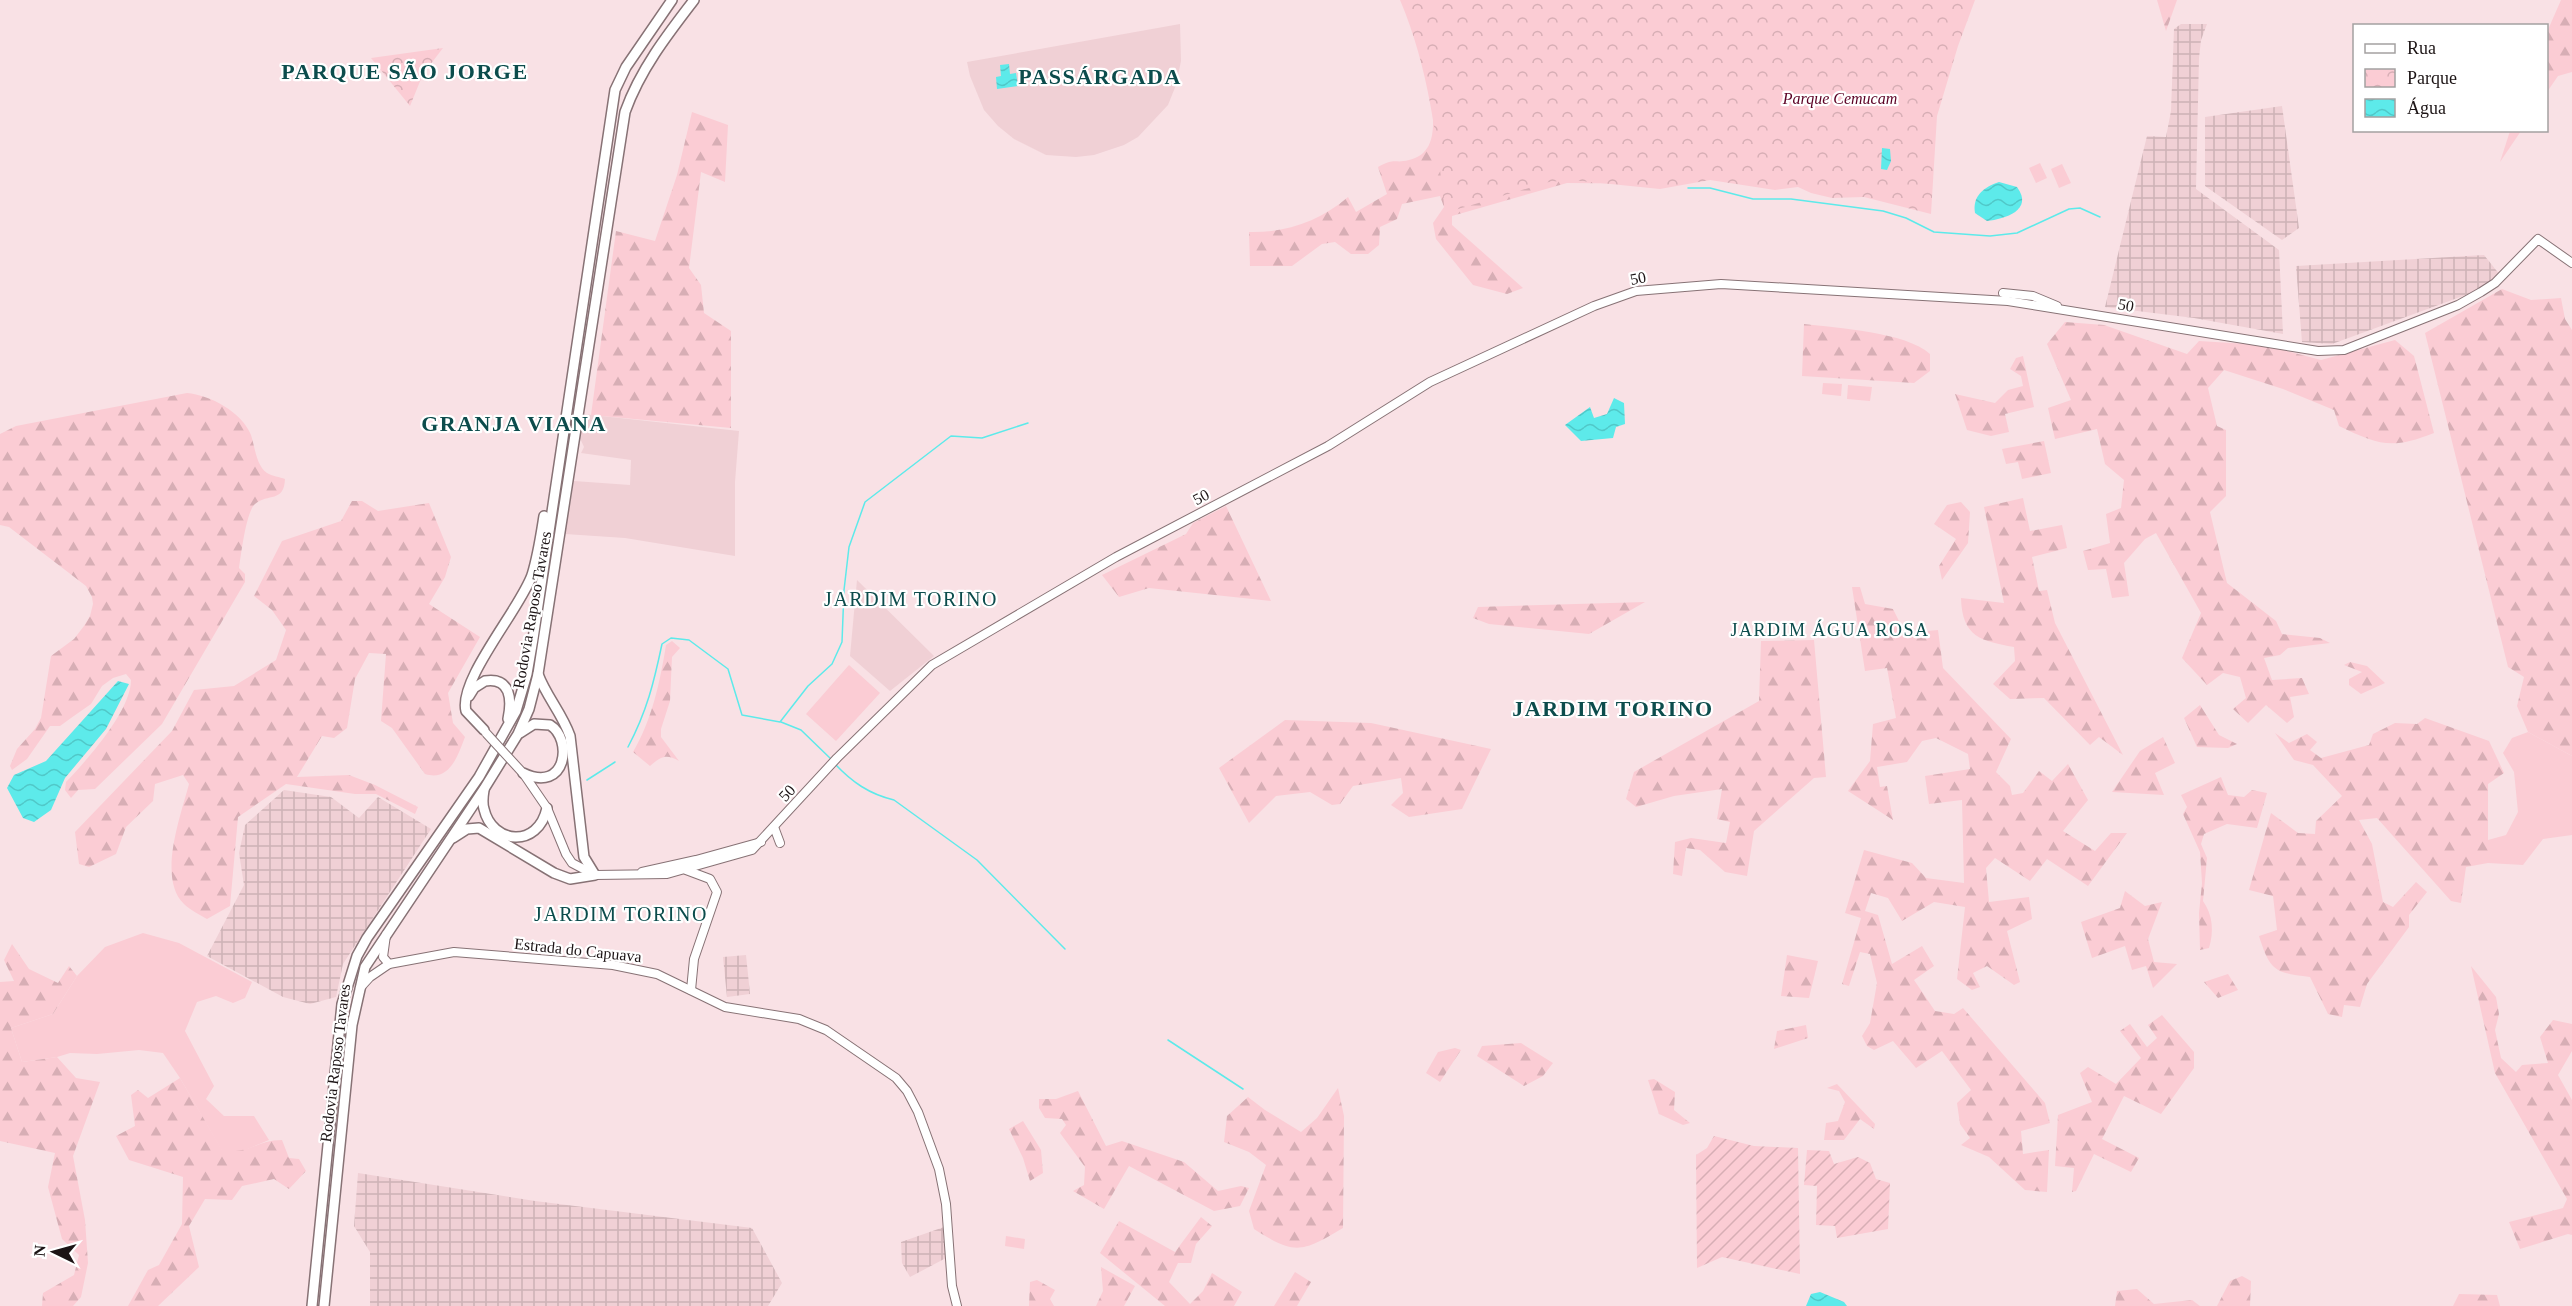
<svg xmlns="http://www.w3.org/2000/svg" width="2572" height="1306" viewBox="0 0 2572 1306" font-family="'Times New Roman',serif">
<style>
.built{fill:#f0d0d5}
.industrial{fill:url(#industrial-grid)}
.grass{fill:#fbccd4}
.forest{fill:url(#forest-firs)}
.park{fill:url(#park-crowns)}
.garden{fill:url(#garden-furrows)}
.water{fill:url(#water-waves)}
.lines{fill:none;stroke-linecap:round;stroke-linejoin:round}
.stream{stroke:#5deaea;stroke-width:1.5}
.major-casing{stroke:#877275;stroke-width:10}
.highway-casing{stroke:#877275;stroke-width:12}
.major{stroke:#fff;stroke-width:8}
.highway{stroke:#fff;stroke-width:9}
.major-bridge-casing{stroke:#877275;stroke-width:10;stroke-linecap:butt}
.major-bridge{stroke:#fff;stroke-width:8}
.labels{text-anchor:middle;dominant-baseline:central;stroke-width:4.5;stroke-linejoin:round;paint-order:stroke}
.park-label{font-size:16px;font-style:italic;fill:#5b0225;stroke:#fff}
.street-label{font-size:16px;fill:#1c1415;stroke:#fff}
.neighbourhood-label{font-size:18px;letter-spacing:1.5px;fill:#0c4c4c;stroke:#fff}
.quarter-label{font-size:20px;letter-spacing:1.5px;fill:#0c4c4c;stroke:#fff}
.district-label{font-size:22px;font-weight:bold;letter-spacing:1.5px;fill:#0c4c4c;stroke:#fff}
</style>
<defs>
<pattern id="industrial-grid" width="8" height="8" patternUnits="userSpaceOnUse" patternTransform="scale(1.5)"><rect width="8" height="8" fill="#f0d0d5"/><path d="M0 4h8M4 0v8" fill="none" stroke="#cdb2b6"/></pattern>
<pattern id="forest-firs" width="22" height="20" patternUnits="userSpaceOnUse" patternTransform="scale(1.5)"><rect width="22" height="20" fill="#fbccd4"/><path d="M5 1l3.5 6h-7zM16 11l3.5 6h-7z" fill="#d7aeb5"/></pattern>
<pattern id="park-crowns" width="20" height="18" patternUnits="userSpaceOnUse" patternTransform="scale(1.5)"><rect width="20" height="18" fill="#fbccd4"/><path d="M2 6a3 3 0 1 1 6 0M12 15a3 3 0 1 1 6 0" fill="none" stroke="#d7aeb5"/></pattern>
<pattern id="garden-furrows" width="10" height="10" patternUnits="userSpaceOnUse" patternTransform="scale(1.5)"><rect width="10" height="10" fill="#fbccd4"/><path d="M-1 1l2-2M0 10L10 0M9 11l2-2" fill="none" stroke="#d7aeb5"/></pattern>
<pattern id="water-waves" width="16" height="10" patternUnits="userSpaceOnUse" patternTransform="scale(1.5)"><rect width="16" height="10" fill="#5deaea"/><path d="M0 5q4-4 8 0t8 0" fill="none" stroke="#50c8c8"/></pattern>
</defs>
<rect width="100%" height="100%" fill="#f9e1e5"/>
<g class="built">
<polygon points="1180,24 1181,61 1176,85 1168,105 1138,137 1124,145 1094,155 1076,157 1046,155 1014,139 998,126 984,110 970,76 967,62"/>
<polygon points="583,414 739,431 735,482 735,556 625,538 565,534 574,481 630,485 631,460 581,453 584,447 579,436"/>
<polygon points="857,580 934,656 890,691 850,656"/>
</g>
<g class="industrial">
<polygon points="2181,24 2207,24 2201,40 2199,58 2196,189 2279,250 2283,334 2194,318 2105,307 2147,136 2166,137 2171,111 2174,29"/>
<polygon points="2282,106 2299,228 2282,240 2205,186 2205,117"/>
<polygon points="2484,255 2500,275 2482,289 2332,344 2302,342 2296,266"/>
<polygon points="284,790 331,797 359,818 378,797 431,829 343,964 336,997 310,1004 283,997 207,956 244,885 239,853 245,825"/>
<polygon points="746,955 750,994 727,997 723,957"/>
<polygon points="358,1173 535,1201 752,1228 782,1283 768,1306 370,1306 370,1252 354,1226"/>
<polygon points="944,1227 946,1258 910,1277 902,1263 901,1242"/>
</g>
<g class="grass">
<polygon points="2040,163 2047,178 2036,183 2029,168"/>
<polygon points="2062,164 2071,183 2059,188 2051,169"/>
<polygon points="1823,383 1842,384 1841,396 1822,394"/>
<polygon points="1848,385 1872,387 1870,401 1847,399"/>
<polygon points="849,665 880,693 836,741 806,714"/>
<polygon points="2528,732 2572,756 2572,835 2543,839 2523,865 2488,863 2488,840 2506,835 2518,812 2514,772 2503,753 2512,738"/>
<polygon points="143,933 179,943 252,982 245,998 233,1003 216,996 197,1002 185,1031 214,1086 206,1099 224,1116 254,1116 269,1140 238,1153 222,1151 180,1078 163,1053 139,1050 97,1054 70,1053 57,1057 22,1062 11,1028 53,1014 77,976 105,947"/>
<polygon points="1006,1236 1025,1239 1024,1249 1005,1246"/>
</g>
<g class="forest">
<polygon points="2157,0 2177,0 2166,31"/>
<polygon points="2561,0 2572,0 2572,72 2558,76 2547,92 2547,32"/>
<path d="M1432 105 1680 184 1567 183 1452 216V225L1523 288 1507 294 1473 285 1436 239 1433 223 1444 207 1440 196 1402 204 1397 219 1380 227 1379 245 1368 254H1351L1335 242 1322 244 1292 266H1250L1249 232C1286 233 1320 221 1348 197L1356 212 1387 194 1378 167C1396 157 1394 164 1409 160 1436 154 1434 126 1432 105Z"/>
<polygon points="692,112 728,125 725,182 701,172 689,268 701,285 704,313 731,331 731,428 591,415 616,231 655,241 677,175"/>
<polygon points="2510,131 2521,131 2500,162"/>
<polygon points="2502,289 2531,300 2561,298 2565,319 2572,330 2572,756 2528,732 2517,706 2524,677 2508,667 2425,333"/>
<path d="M2065 322 2104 325 2187 354 2199 341 2264 345 2321 360 2395 340 2414 356 2434 433C2391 450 2379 445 2339 426L2334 410 2283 389 2224 370 2208 388 2217 426 2226 430V496L2210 512 2227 583 2276 621 2282 634 2320 638 2330 643 2288 648 2280 655 2264 658 2272 680 2302 678 2309 694 2290 697 2294 717 2287 723 2266 705 2248 723 2233 709 2246 698 2240 677 2223 673 2207 685 2182 658 2201 613 2156 533 2145 539 2124 563 2129 596 2112 598 2106 569 2088 570 2083 551 2110 543 2106 514 2121 508 2124 480 2105 464 2097 429 2055 439 2048 408 2071 400 2047 344Z"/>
<path d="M1804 324C1837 328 1906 332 1930 354V371L1914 383 1802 376Z"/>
<polygon points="2023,356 2034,407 2005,414 2009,432 1991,436 1967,430 1955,394 1995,403 2008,390 2023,386 2021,376 2010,369 2016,358"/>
<path d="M187 393C210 395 242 412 251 435 255 447 256 465 267 473 272 476 280 477 285 479 284 503 268 493 255 504 246 512 241 555 239 568L245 574V582L162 724 95 789 78 790 71 798 65 790 66 782C87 760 131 711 131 680L126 674 113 678 102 686 91 704 71 718 60 726H50L27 759 12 770 10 766 17 749 35 729 41 718 51 656 74 639 84 626 90 616 93 604 92 597 86 586 9 527 0 525V434L16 426Z"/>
<polygon points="2044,441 2051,473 2022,479 2018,462 2006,464 2002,449"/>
<path d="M2023 498 2030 531 2062 525 2067 548 2032 557 2039 591 2047 590 2055 623 2123 755 2099 737 2090 745 2044 698 2010 699 1993 684 2015 661 2014 647C1981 641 1962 637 1961 598L2004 603 1984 507Z"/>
<path d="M352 501H362L378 511 429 503 451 557 445 577 429 604 480 637 448 693 453 723 465 737C458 755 450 782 425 774L392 728 381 721 386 654 369 653 355 679 347 728 334 738 322 736 297 777 349 775 375 785 418 807 415 814 376 794H355L286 784 238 817 230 906 207 919C200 915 190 910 184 904 157 878 181 815 189 784L183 775 155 784 153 801 126 827 116 854 89 867 79 864 75 832 172 731 194 690 234 686 276 660 286 630 272 610 254 596 282 541 341 521Z"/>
<polygon points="1961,502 1970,512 1968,543 1942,580 1939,566 1956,539 1934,524 1947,505"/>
<polygon points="1226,506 1271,601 1149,588 1119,597 1102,575 1186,534 1193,523"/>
<polygon points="1852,587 1860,587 1865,604 1893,609 1905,633 1938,630 1943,668 2011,739 1996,772 2010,786 2012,795 2023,793 2039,771 2052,781 2068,764 2088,800 2063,831 2095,851 2111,833 2127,833 2088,886 2047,859 2030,881 1995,858 1986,868 1989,902 2029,897 2032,919 2007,931 2020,982 2014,985 1987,966 1973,973 1980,987 1972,990 1957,979 1965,907 1934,902 1902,921 1888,898 1871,893 1865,911 1878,915 1892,964 1922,946 1934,966 1914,980 1935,1011 1954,1014 1963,1008 2045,1103 2050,1123 2021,1131 2023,1154 2049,1150 2047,1192 2025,1190 1989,1157 1961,1145 1970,1138 1960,1124 1957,1103 1971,1090 1942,1051 1916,1068 1893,1041 1874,1050 1867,1046 1862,1036 1870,1023 1877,983 1870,954 1860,952 1849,986 1842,984 1861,918 1845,913 1864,850 1912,863 1926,878 1964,883 1962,800 1929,804 1925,776 1970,769 1968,754 1936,738 1922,741 1907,762 1877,767 1880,787 1887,786 1893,820 1848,791 1870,761 1873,724 1896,718 1887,668 1865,671"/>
<polygon points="1645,602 1589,634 1489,624 1473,618 1478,607"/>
<polygon points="1814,640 1826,777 1814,778 1754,831 1747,876 1725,872 1700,850 1686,848 1682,876 1673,874 1675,842 1691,838 1726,843 1730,822 1717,819 1722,789 1674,796 1636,807 1626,799 1634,772 1759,701 1761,641"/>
<path d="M672 641 680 648 672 657 670 701 661 729V737L679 761C666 754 662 756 650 766L633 752C652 720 660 682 666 645Z"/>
<polygon points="2350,662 2367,666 2385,683 2361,694 2349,685 2349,679 2362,672 2344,665"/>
<polygon points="2200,705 2219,735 2237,744 2228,748 2197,747 2184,718"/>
<path d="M2425 718 2489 741 2504 773 2488 784V863L2466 867 2461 903 2451 901 2377 818 2359 820 2372 844 2383 902 2393 907 2416 882 2427 892 2409 915V927L2367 984 2360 1007 2344 1005 2342 1017 2328 1014 2310 977C2275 973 2270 971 2259 936L2277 930 2273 896 2249 890 2271 813 2298 833 2315 834 2316 821 2342 796 2313 765 2294 760 2275 733 2289 743 2307 734 2317 742 2310 750 2321 758 2369 745 2373 734 2395 723 2417 724Z"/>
<polygon points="1285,720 1371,723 1491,749 1462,809 1409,817 1391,805 1403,793 1401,778 1353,786 1340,804 1332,805 1310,792 1276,796 1249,823 1219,768"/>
<polygon points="2163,737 2175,763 2155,773 2164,795 2112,792 2140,751"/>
<path d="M2221 777 2228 795 2244 797 2252 790 2267 793 2257 828 2227 824 2204 834 2201 844 2207 858 2203 901C2213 915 2214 932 2209 948L2200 950 2199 913 2202 883 2200 852 2183 814 2187 807 2181 795Z"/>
<polygon points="2125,891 2145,906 2162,902 2148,939 2154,962 2177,964 2153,988 2146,966 2132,970 2125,946 2092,958 2081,922 2120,908"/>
<polygon points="12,944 29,969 58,983 69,966 77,976 53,1014 11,1028 22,1062 57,1057 76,1078 100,1082 73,1156 85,1220 88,1263 81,1297 73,1306 42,1306 43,1293 74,1275 79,1255 62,1239 48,1187 55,1153 0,1141 0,982 14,981 4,960"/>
<polygon points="1787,955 1818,961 1809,998 1781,996"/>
<polygon points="2471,966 2496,997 2499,1014 2495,1030 2501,1058 2516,1072 2522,1065 2548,1063 2540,1037 2553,1020 2572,1024 2572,1051 2558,1075 2572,1100 2572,1235 2568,1234 2520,1249 2509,1222 2563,1208 2567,1199 2495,1073"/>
<polygon points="2228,974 2238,990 2218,998 2204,982"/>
<polygon points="2162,1015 2194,1052 2194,1068 2161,1114 2124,1096 2102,1139 2139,1158 2131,1172 2094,1154 2076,1191 2072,1192 2074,1168 2055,1166 2058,1115 2092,1102 2080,1073 2088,1067 2116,1084 2141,1058 2120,1031 2130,1024 2147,1047 2157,1038 2148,1025"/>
<polygon points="1806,1025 1808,1038 1774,1049 1777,1031"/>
<polygon points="1521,1043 1553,1063 1543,1076 1524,1086 1477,1056 1482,1046"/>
<polygon points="1455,1048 1461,1050 1440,1082 1426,1073 1438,1052"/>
<path d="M180 1078 222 1150C249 1155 256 1140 282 1140L289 1158 299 1159 306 1171 289 1189 274 1179 242 1186 232 1200 205 1199 189 1226 199 1267 158 1306H128L148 1270 159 1265 182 1224 183 1177 129 1160 116 1136 135 1126 131 1095 138 1090 148 1098Z"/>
<polygon points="1654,1079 1675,1092 1674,1110 1690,1123 1683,1125 1659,1114 1648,1080"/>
<polygon points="1837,1084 1875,1124 1874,1129 1860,1119 1844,1140 1824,1140 1826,1123 1838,1121 1845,1102 1839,1091 1827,1088"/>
<path d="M1338 1088 1344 1116 1343 1228C1302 1252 1296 1256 1254 1229L1249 1211 1266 1165 1249 1152 1224 1142 1227 1116 1248 1097 1265 1110 1301 1132 1317 1118Z"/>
<polygon points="1078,1091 1106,1146 1122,1141 1184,1162 1218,1191 1241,1186 1249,1188 1240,1206 1214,1211 1129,1166 1104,1209 1073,1191 1084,1185 1085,1167 1060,1133 1066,1125 1062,1119 1045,1118 1039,1108 1039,1099 1056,1099"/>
<polygon points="1023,1121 1041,1150 1043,1173 1030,1181 1023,1158 1009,1129"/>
<polygon points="1201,1217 1212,1226 1196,1244 1191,1263 1178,1263 1169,1282 1190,1304 1203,1291 1212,1273 1242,1292 1234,1306 1165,1306 1100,1253 1119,1221 1175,1252"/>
<polygon points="1101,1267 1135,1286 1124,1306 1096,1306 1103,1291"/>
<polygon points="1295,1272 1311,1282 1297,1306 1274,1306"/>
<polygon points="2242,1276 2251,1281 2250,1306 2217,1306 2230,1281"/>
<polygon points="1037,1280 1055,1290 1050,1299 1054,1306 1029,1306 1030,1282"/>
<polygon points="2137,1289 2154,1304 2192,1300 2200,1306 2115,1306 2117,1291"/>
<polygon points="2459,1294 2497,1295 2500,1306 2453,1306"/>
</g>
<g class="park">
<path d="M1400 0H1975L1958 46 1937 116 1931 214 1864 197 1832 198 1811 193 1798 187 1775 190 1710 180 1660 189 1571 180 1549 182 1445 213C1437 140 1429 68 1400 0Z"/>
<polygon points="443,48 423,74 410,106 371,58"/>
</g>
<g class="garden">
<polygon points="1714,1136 1754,1146 1798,1148 1800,1274 1722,1257 1697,1268 1696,1155 1707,1148"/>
<polygon points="1807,1150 1829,1151 1834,1164 1858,1157 1870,1163 1876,1179 1890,1183 1888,1229 1837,1238 1835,1226 1816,1225 1817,1186 1804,1185"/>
</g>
<g class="water">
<polygon points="1009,64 1010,74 1016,73 1018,86 997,89 996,77 1001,76 1000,65"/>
<polygon points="1882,148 1890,149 1891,161 1887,170 1881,169"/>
<path d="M1999 182 2017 187C2034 210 2005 219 1987 221L1975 213C1972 196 1984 187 1999 182Z"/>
<polygon points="1614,398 1624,403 1625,424 1616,427 1613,438 1581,441 1565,425 1590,407 1594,418 1607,414"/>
<polygon points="118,681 129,684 106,729 65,778 51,810 34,822 23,818 7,788 14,775 46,761"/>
<polygon points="1820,1292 1844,1302 1847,1306 1806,1306 1811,1294"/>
</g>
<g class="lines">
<g class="stream">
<polyline points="1688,188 1710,188 1753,199 1791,199 1883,211 1906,218 1934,232 1990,236 2017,233 2069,209 2080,208 2100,217"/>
<polyline points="781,722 801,730 832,760"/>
<path d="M628 747C647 711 654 682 662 644L671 638 689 640 728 669 742 715 780 722 808 686 832 664 842 642 844 590 849 547 865 502 951 436 982 438 1028 423"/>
<path d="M835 764C852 782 869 794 894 800L977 860 1065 949"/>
<polyline points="587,780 615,762"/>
<polyline points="1168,1040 1243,1089"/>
</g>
<g class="major-casing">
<g id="major">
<polyline points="2003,293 2033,296 2057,306"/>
<polyline points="523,773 547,808 566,854 572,863 595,875 667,874 752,850 837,758 932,665 1116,557 1328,446 1430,382 1594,306 1636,291 1721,284 2008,301 2318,351 2344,350 2458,305 2481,292 2495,283 2538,239 2572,263"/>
<polyline points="774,827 780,843"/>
<polyline points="686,870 710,879 717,892 694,959 691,990"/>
<polyline points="642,872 696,860 761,842"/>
<polyline points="386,935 383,957 389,964"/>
<polyline points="360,988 370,977 389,964 454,952 613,965 657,974 725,1007 799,1019 826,1030 896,1078 907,1091 918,1112 939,1169 946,1204 952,1286 957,1306"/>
</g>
</g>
<g class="highway-casing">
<g id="highway">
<path d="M469 696 474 688 485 681C511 677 512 700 508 719"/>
<path d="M484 730 466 711C458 680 520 609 532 575 538 556 541 535 544 516"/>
<path d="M520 733 534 724 550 725C573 739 567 794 523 773"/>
<path d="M484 790C483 796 482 803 484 809 492 844 538 849 547 808"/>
<path d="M453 838 467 829 479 828 554 873 570 879 595 875 584 857 570 736C562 713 546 696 538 674"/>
<polyline points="312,1306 342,1004 357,956 367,938 479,777 516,711 527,674 533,639 615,90 626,67 672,0"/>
<path d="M324 1306 352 1025 365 967 484 789 518 734 529 709 538 674 625 112C640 70 667 35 694 0"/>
</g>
</g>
<use href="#major" class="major"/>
<use href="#highway" class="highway"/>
<g class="major-bridge-casing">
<polyline id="major-bridge" points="486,733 521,771"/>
</g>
<use href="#major-bridge" class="major-bridge"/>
</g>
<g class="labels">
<g class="park-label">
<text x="1840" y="98">Parque Cemucam</text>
</g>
<g class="street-label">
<text transform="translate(1638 278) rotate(-11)">50</text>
<text transform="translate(2126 305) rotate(10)">50</text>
<text transform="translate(1201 497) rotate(-28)">50</text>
<text transform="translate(532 610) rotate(-80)">Rodovia Raposo Tavares</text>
<text transform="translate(787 793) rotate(-47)">50</text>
<text transform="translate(578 950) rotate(6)">Estrada do Capuava</text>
<text transform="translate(335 1063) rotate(-83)">Rodovia Raposo Tavares</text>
</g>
<g class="neighbourhood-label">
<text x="1830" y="630">JARDIM ÁGUA ROSA</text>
</g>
<g class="quarter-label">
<text x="911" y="599">JARDIM TORINO</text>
<text x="621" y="914">JARDIM TORINO</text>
</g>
<g class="district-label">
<text x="405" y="71">PARQUE SÃO JORGE</text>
<text x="1100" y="76">PASSÁRGADA</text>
<text x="514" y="423">GRANJA VIANA</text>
<text x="1613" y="708">JARDIM TORINO</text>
</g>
</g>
<rect x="2353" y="24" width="195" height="108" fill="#ffffff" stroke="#a4a1a1" stroke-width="1.5"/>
<rect x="2365" y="44" width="30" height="9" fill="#ffffff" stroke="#a4a1a1" stroke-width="1.5"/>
<text x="2407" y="54" font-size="18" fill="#1c1415">Rua</text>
<rect x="2365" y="69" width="30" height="18" fill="url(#park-crowns)" stroke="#a4a1a1" stroke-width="1.5"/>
<text x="2407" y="84" font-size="18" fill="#1c1415">Parque</text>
<rect x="2365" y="99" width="30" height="18" fill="url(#water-waves)" stroke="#a4a1a1" stroke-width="1.5"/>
<text x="2407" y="114" font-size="18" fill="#1c1415">Água</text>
<g transform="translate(54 1252) rotate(275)" stroke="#ffffff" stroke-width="4.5" paint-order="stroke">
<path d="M0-4.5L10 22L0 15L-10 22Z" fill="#1c1415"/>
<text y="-9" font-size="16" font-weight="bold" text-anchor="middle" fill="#1c1415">N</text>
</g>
</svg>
